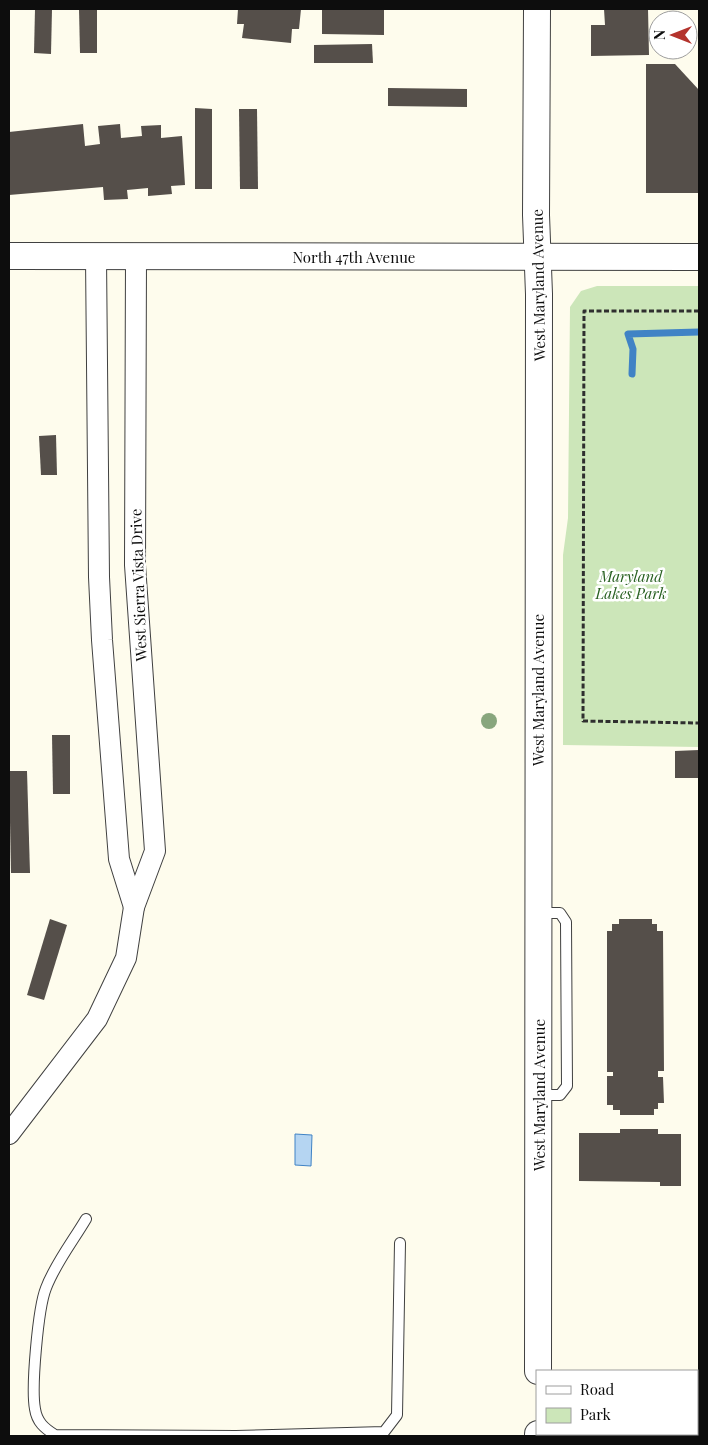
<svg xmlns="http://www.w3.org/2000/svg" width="708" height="1445" viewBox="0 0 708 1445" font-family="'Playfair Display',serif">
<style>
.green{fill:#cce6b9}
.water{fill:#b5d5f2;stroke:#4083c5}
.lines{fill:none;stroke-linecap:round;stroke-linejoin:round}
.stream{stroke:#4083c5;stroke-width:7}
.building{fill:#554f4a}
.service-casing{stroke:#404040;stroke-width:12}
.minor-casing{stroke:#404040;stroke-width:22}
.tertiary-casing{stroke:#404040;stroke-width:28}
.path{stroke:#2f2f2f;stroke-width:3;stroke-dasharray:5 2.5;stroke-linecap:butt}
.service{stroke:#fff;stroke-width:10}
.minor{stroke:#fff;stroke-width:20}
.tertiary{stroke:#fff;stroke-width:26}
.tree{fill:#88a67d}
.labels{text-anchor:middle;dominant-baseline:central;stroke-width:5;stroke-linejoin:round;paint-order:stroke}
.street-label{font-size:15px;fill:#0d0d0d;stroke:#fff}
.park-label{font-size:15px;font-style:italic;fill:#286021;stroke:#fff}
</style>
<rect width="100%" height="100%" fill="#fefced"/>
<polygon class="green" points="597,286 699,286 699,747 563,745 563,555 568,518 570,307 581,291"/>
<polygon class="water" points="295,1134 312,1135 311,1166 295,1165"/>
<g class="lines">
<polyline class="stream" points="632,374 633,349 628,334 699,332"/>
</g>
<g class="building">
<polygon points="35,9 52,9 51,54 34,53"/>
<polygon points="79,9 97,9 97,53 80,53"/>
<polygon points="238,9 301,9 299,29 292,29 291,43 242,38 244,24 237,24"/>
<polygon points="322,9 384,9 384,35 322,34"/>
<polygon points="604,9 648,9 649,55 591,56 591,25 605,25"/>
<polygon points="372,44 373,63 314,63 314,45"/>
<polygon points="646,64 675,64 699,90 699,193 646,193"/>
<polygon points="388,88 467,89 467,107 388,106"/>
<polygon points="195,108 212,109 212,189 195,189"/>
<polygon points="239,109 257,109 258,189 240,189"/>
<polygon points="83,124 85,146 100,144 98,126 120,124 121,138 142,136 141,126 161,125 161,138 182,136 185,185 171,186 172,194 148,196 148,188 127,190 128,199 104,200 103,187 9,195 9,132"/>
<polygon points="56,435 57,475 41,475 39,436"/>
<polygon points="52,735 70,735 70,794 53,794"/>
<polygon points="699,750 699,778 675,778 675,751"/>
<polygon points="9,771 27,771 30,873 11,873"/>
<polygon points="50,919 67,925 44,1000 27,995"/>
<polygon points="619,919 652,919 652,924 657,924 657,931 663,931 664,1071 658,1071 658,1077 663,1077 664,1103 658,1103 658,1109 654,1109 654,1115 620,1115 620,1110 613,1110 613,1105 607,1105 607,1076 613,1076 613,1072 607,1072 607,931 612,931 612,924 619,924"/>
<polygon points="620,1129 658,1129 658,1134 681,1134 681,1186 660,1186 660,1182 579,1181 579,1133 620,1133"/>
</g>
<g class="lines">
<g class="service-casing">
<g id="service">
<polyline points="539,913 560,913 566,922 567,1086 560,1095 539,1095"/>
<path d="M86 1219C73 1241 55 1264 46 1288 38 1308 31 1388 35 1409 37 1422 44 1428 55 1435L236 1436"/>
<polyline points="236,1436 384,1432 397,1415 400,1243"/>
</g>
</g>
<g class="minor-casing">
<g id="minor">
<polyline points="96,257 99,577 102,640 119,859 134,907"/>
<polyline points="9,1134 97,1019 126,958 134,907 155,851 135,565 136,258"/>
</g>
</g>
<g class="tertiary-casing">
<g id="tertiary">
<polyline points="537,9 536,215 539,294 538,1371"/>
<polyline points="9,256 699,257"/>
<polyline points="538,1434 538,1436"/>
</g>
</g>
<polyline class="path" points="699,311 584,311 583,721 699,723"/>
<use href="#service" class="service"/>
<use href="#minor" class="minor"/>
<use href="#tertiary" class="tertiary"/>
</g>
<circle class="tree" cx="489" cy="721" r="8"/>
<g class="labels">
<g class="street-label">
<text x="354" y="257">North 47th Avenue</text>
<text transform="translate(538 285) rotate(-91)">West Maryland Avenue</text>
<text transform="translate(138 585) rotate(-92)">West Sierra Vista Drive</text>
<text transform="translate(538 690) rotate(-90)">West Maryland Avenue</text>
<text transform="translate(539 1095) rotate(-90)">West Maryland Avenue</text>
</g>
<g class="park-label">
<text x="631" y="576">Maryland<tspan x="631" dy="17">Lakes Park</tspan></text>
</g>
</g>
<rect width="708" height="1445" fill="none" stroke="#0d0d0d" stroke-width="20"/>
<rect x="536" y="1370" width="162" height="65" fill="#ffffff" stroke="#9e9e9e"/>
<rect x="546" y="1386" width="25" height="8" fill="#ffffff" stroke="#9e9e9e"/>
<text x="580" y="1395" font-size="15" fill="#0d0d0d">Road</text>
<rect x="546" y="1408" width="25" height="15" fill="#cce6b9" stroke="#9e9e9e"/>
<text x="580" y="1420" font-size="15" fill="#0d0d0d">Park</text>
<g transform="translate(673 35) rotate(270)"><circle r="24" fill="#ffffff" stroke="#9e9e9e"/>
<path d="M0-4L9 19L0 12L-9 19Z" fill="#b4342d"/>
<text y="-8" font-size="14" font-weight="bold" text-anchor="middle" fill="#0d0d0d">N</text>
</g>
</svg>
